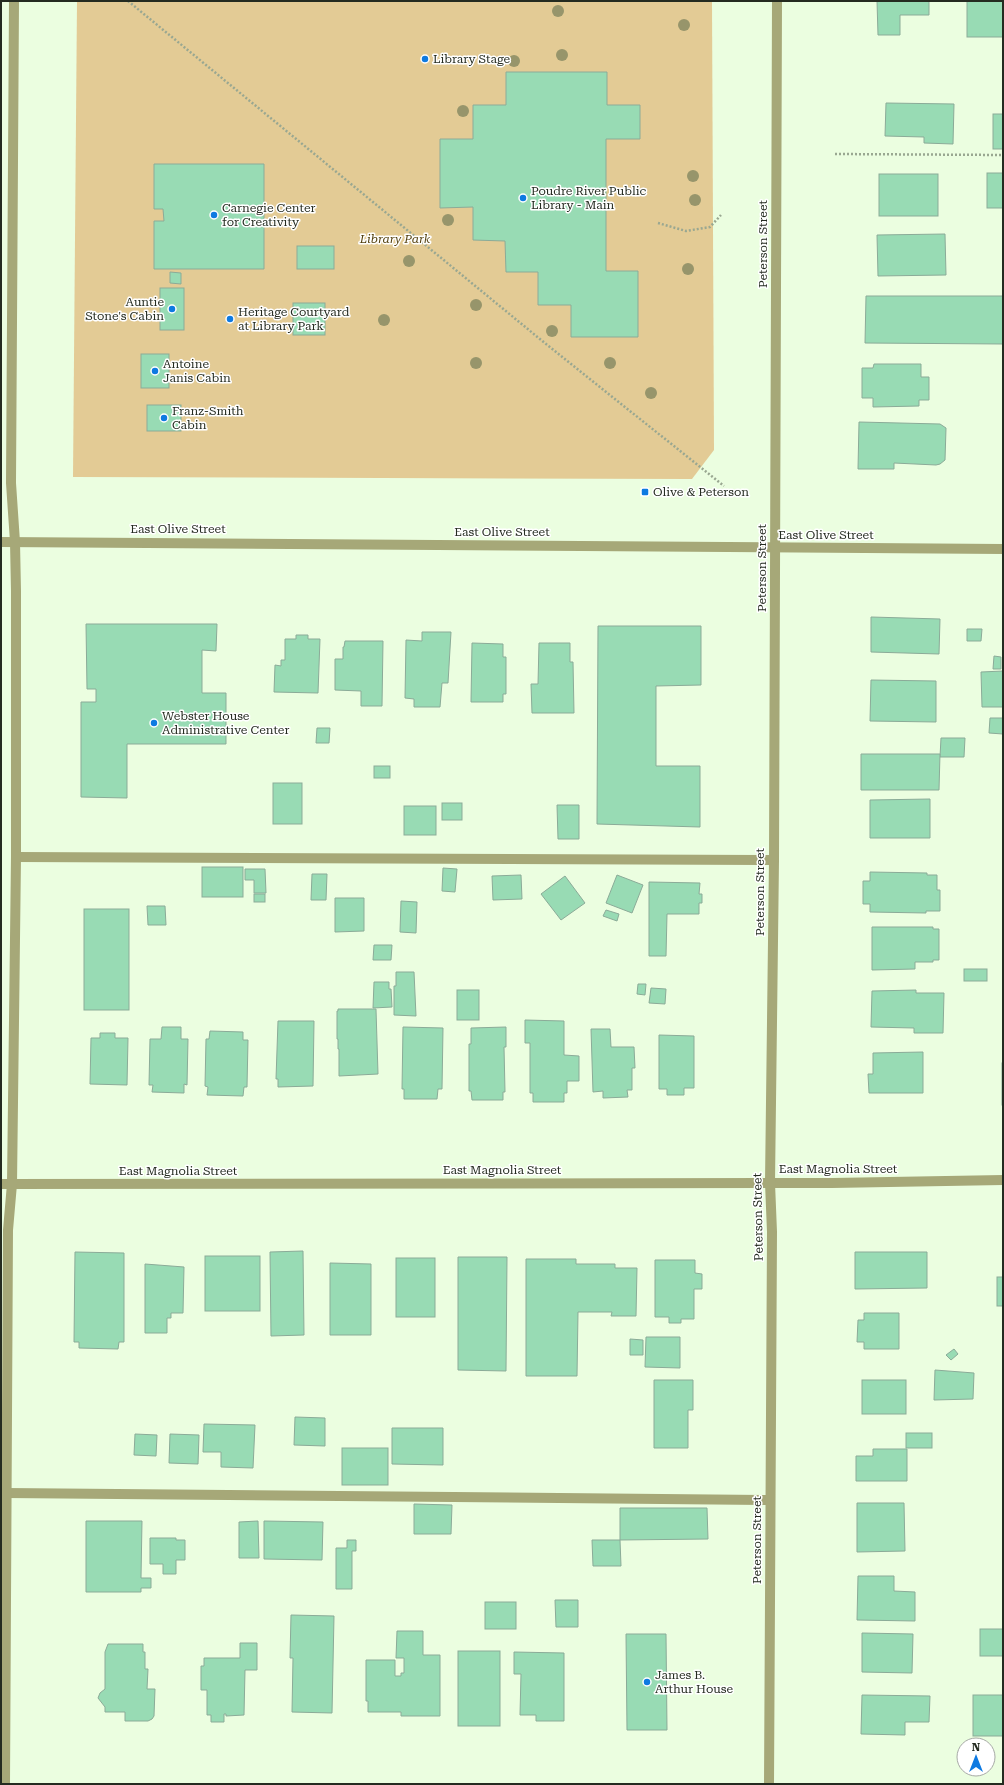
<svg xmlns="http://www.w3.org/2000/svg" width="1004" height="1785" viewBox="0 0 1004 1785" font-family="'Roboto Serif',serif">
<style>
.green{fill:#e3cb95}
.building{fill:#98dbb4;stroke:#8bab98}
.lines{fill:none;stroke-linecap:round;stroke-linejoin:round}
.path{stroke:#99a791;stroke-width:2.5;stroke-dasharray:2 2;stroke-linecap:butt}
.lane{stroke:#a6a878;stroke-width:10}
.street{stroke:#a6a878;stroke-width:10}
.tree{fill:#97956b}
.poi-dot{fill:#0e7ae1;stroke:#fff;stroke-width:1.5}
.labels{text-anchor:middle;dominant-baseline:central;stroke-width:3;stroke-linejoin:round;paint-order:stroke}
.poi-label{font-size:12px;fill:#242b20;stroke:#fff;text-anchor:start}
.park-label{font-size:12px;font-style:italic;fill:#523f0c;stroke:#fff}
.street-label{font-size:12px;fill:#242b20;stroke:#fff}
</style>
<rect width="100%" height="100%" fill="#ebfee0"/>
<polygon class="green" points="77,1 712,1 714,450 692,479 73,477"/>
<g class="building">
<polygon points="877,1 929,1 929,15 900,15 900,35 878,35"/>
<rect x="967" y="1" width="36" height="36"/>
<polygon points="506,72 607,72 607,105 640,105 640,139 606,139 606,271 638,271 638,337 571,337 571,305 538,305 538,272 506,272 505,241 473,240 473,207 440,208 440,139 473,139 473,105 506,105"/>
<polygon points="886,103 954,104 953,144 924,143 924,137 885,136"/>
<rect x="993" y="114" width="10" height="35"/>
<polygon points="154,164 264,164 264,269 154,269 154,221 164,221 163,209 154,209"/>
<rect x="987" y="173" width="16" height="35"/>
<rect x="879" y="174" width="59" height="42"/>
<polygon points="945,234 946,275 878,276 877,235"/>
<rect x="297" y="246" width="37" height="23"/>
<polygon points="170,272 181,273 181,284 170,283"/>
<rect x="160" y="288" width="24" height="42"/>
<polygon points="866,296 1003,296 1003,344 865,343"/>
<rect x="293" y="303" width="32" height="32"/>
<rect x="141" y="354" width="28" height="34"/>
<polygon points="874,364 921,364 921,377 929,377 929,400 919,400 919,406 873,407 873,398 862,398 862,368 873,368"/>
<rect x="147" y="405" width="34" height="26"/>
<polygon points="859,422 940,424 946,428 945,460 940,464 936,465 894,463 894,469 858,469"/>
<polygon points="871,617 940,619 939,654 871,652"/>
<polygon points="86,624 217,624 216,651 202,650 202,693 226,693 226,744 127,744 127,798 81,797 81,702 96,702 96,689 87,689"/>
<polygon points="598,626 701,626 701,685 656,686 656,766 700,766 700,827 597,824"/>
<polygon points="967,629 982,629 981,641 967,641"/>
<polygon points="422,632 451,632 448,683 442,683 440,707 414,707 414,699 405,698 406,640 422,641"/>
<polygon points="296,635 308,635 308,639 320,639 318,693 274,692 275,665 281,666 281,660 285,660 285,639 296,639"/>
<polygon points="345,641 383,641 382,706 361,706 361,691 335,690 335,659 343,659 343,647 344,647"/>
<polygon points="472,643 503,644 503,657 506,657 506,694 503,694 503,702 471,702"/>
<polygon points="539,643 570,643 570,662 573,662 574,713 532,713 531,684 538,684"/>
<polygon points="994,656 1001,657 1001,669 993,669"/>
<polygon points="1003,671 1003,707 982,707 981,672"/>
<polygon points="871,680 936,681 936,722 870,721"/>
<polygon points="990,718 1003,718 1003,734 989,733"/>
<polygon points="317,728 330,728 329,743 316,743"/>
<polygon points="941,738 965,738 964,757 940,757"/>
<polygon points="861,754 940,754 939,790 861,790"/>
<rect x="374" y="766" width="16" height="12"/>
<rect x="273" y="783" width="29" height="41"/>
<polygon points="930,799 930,838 870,838 870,800"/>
<rect x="442" y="803" width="20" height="17"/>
<polygon points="557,805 579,805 579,839 558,839"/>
<rect x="404" y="806" width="32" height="29"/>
<rect x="202" y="867" width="41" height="30"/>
<polygon points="443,868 457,869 455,892 442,891"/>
<polygon points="245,869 265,869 266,893 254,893 254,880 245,880"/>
<polygon points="870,872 927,873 927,875 937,875 937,890 940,890 940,911 926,911 926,913 870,912 870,904 863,904 863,881 870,881"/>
<polygon points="312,874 327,874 326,900 311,900"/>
<polygon points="521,875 522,899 493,900 492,876"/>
<polygon points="617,875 643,885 632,913 606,903"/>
<polygon points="565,876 585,903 561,920 541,894"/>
<polygon points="649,882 700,883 699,894 702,894 702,903 699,903 699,914 667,914 666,956 649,956"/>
<rect x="254" y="894" width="11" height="8"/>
<polygon points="335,898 364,898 364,931 335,932"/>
<polygon points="401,901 417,902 416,933 400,932"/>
<polygon points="147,906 165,906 166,925 148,925"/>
<rect x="84" y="909" width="45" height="101"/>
<polygon points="606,910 619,914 617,921 603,916"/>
<polygon points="872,927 933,927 933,929 939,929 939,960 933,960 933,962 915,962 915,969 872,970"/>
<polygon points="374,945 392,945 391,960 373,960"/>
<rect x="964" y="969" width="23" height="12"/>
<polygon points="396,972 414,972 416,1016 394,1015 394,986 396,986"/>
<polygon points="374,982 389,982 389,989 391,989 392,1007 373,1008"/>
<polygon points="638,984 646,984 645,995 637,994"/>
<polygon points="651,988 666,989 665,1004 649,1003"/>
<rect x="457" y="990" width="22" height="30"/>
<polygon points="916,990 916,993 944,993 943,1033 914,1033 914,1028 871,1027 872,991"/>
<polygon points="338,1009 376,1009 378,1074 339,1076 339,1049 338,1049 338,1039 337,1039 337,1011 338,1011"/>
<polygon points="525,1020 564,1021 564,1055 579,1056 579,1081 567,1081 567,1093 564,1093 564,1102 533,1102 533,1093 530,1093 530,1043 525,1043"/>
<polygon points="278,1021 314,1021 313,1086 278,1087 278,1079 276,1079"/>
<polygon points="162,1027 181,1027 181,1039 188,1039 187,1085 184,1084 184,1093 152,1092 153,1085 149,1085 150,1039 161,1039"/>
<polygon points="403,1027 443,1028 442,1089 438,1089 437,1099 404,1099 404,1089 402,1089"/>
<polygon points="506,1027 506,1047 504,1047 505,1092 503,1092 503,1100 472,1100 471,1091 469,1091 469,1044 471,1044 471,1028"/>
<polygon points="591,1029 610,1029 611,1047 634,1047 635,1068 632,1068 632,1090 627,1090 628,1097 603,1098 603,1091 593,1092"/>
<polygon points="210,1031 243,1032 243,1040 248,1040 247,1087 244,1087 243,1096 207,1095 208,1087 205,1086 206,1039 209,1039"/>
<polygon points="100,1033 115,1033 115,1038 128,1038 127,1085 90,1084 91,1038 100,1038"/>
<polygon points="659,1035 694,1036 694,1088 684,1088 684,1095 667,1095 667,1089 659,1089"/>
<polygon points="923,1052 923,1093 869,1093 868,1074 873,1074 873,1053"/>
<rect x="1002" y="1063" width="1" height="42"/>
<polygon points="303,1251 304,1335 271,1336 270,1252"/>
<polygon points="75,1252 124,1253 124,1342 119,1342 118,1349 79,1348 79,1342 74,1342"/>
<polygon points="855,1252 927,1252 927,1288 855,1289"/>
<rect x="205" y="1256" width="55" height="55"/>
<polygon points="458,1257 507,1257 506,1371 458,1370"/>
<rect x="396" y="1258" width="39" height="59"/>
<polygon points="526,1259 576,1259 576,1264 615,1264 615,1268 637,1268 636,1316 611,1316 612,1312 578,1312 577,1376 526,1376"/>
<polygon points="655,1260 695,1260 695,1273 702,1274 702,1289 694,1289 694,1319 681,1319 681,1323 669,1323 669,1317 655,1317"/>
<polygon points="330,1263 371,1264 371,1335 330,1335"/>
<polygon points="145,1264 184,1267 183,1313 171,1313 171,1318 167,1318 167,1333 145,1333"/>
<rect x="997" y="1277" width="6" height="29"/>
<polygon points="864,1313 899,1313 899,1349 864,1349 864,1342 857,1342 858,1320 864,1320"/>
<polygon points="646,1337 680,1337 680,1368 645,1367"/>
<polygon points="630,1339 643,1340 643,1355 630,1355"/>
<polygon points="954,1349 958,1354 951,1360 946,1355"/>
<polygon points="935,1370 974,1373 973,1399 934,1400"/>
<polygon points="654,1380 693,1380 693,1410 688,1410 688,1448 654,1448"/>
<rect x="862" y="1380" width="44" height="34"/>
<polygon points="295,1417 325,1418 325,1446 294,1445"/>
<polygon points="204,1424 255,1425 253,1468 221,1467 221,1452 203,1452"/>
<polygon points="392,1428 443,1428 443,1465 392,1464"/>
<rect x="906" y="1433" width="26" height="15"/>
<polygon points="135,1434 157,1435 156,1456 134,1455"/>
<polygon points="170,1434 199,1435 198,1464 169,1463"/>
<rect x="342" y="1448" width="46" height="37"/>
<polygon points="873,1449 907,1449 907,1481 856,1481 856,1456 873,1456"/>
<polygon points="857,1503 904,1503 905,1551 857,1552"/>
<polygon points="414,1504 452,1505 451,1534 414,1534"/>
<polygon points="620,1508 707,1508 708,1539 620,1540"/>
<polygon points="86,1521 142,1521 141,1578 151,1578 151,1588 141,1588 141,1592 86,1592"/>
<polygon points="258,1521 259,1558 239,1558 239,1522"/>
<polygon points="264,1521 323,1522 322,1560 264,1559"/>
<polygon points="150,1538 176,1538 176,1540 185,1540 185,1560 176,1560 176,1574 163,1574 163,1564 150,1564"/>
<polygon points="347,1540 356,1540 356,1551 352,1551 352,1589 336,1589 336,1548 347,1548"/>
<polygon points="592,1540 620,1540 621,1566 593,1566"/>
<polygon points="858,1576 894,1576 894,1591 915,1592 915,1621 857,1620"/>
<polygon points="555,1600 578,1600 578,1627 556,1627"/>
<rect x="485" y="1602" width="31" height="27"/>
<polygon points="291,1615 334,1616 332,1713 292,1712 293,1658 290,1658"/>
<rect x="980" y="1629" width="23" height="27"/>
<polygon points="397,1631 423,1631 423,1655 440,1655 440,1716 401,1716 401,1712 368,1712 368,1701 366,1701 366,1660 395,1660 395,1676 401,1676 401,1673 404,1673 404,1658 396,1658"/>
<polygon points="862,1633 913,1634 912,1673 862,1672"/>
<polygon points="626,1634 666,1634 667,1730 627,1730"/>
<polygon points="240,1643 257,1643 257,1670 245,1670 244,1715 226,1716 226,1714 224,1714 224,1722 211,1722 211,1715 207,1715 207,1690 201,1690 201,1666 204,1666 204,1658 240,1658"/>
<polygon points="108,1644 143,1644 143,1652 145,1652 145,1669 148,1669 147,1689 155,1689 154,1716 152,1719 148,1721 125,1721 125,1712 105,1712 105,1707 98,1698 100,1693 105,1689 105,1652"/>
<rect x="458" y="1651" width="42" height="75"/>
<polygon points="514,1652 564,1653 564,1721 536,1721 536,1715 520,1715 521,1674 514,1674"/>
<polygon points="862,1695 930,1696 929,1722 905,1722 905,1735 861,1734"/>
<rect x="973" y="1695" width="30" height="41"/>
</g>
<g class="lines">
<g class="path">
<polyline points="128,1 546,344 724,486"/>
<polyline points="835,154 1003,155"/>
<polyline points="658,223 686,231 710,227 721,215"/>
</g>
<g class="lane">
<polyline points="16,857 774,860"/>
<polyline points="6,1493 770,1500"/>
</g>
<g class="street">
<polyline points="1,542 1003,549"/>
<polyline points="1,1184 832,1183 1003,1180"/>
<polyline points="5,1784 8,1230 12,1184 16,857 16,591 15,542 11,483 14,1"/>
<polyline points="769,1784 772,1232 770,1183 774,860 777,1"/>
</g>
</g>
<g class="tree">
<circle cx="558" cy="11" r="6"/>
<circle cx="684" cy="25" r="6"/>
<circle cx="562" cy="55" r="6"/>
<circle cx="514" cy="61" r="6"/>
<circle cx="463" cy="111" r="6"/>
<circle cx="693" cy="176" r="6"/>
<circle cx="695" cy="200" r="6"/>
<circle cx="448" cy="220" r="6"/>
<circle cx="409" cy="261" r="6"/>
<circle cx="688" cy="269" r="6"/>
<circle cx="476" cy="305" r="6"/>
<circle cx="384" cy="320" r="6"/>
<circle cx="552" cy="331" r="6"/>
<circle cx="476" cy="363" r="6"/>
<circle cx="610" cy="363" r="6"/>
<circle cx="651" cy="393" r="6"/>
</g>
<g class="poi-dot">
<circle cx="425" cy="59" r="4"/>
<circle cx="523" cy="198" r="4"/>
<circle cx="214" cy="215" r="4"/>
<circle cx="172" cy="309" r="4"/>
<circle cx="230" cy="319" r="4"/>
<circle cx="155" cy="371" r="4"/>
<circle cx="164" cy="418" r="4"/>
<rect x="641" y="488" width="8" height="8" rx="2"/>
<circle cx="154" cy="723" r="4"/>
<circle cx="647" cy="1682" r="4"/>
</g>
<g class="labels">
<g class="poi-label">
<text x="433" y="59">Library Stage</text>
<text x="531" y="191">Poudre River Public<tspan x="531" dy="14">Library - Main</tspan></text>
<text x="222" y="208">Carnegie Center<tspan x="222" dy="14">for Creativity</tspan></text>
<text x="164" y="302" text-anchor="end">Auntie<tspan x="164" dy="14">Stone's Cabin</tspan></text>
<text x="238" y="312">Heritage Courtyard<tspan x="238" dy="14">at Library Park</tspan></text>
<text x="163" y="364">Antoine<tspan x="163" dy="14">Janis Cabin</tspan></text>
<text x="172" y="411">Franz-Smith<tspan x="172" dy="14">Cabin</tspan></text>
<text x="653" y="492">Olive &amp; Peterson</text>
<text x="162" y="716">Webster House<tspan x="162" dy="14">Administrative Center</tspan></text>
<text x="655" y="1675">James B.<tspan x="655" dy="14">Arthur House</tspan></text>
</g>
<g class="park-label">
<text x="395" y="239">Library Park</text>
</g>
<g class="street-label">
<text transform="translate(763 244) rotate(-90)">Peterson Street</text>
<text x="178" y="529">East Olive Street</text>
<text x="502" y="532">East Olive Street</text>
<text x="826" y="535">East Olive Street</text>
<text transform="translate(762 568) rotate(-90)">Peterson Street</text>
<text transform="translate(760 892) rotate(-90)">Peterson Street</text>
<text x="838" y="1169">East Magnolia Street</text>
<text x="502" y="1170">East Magnolia Street</text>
<text x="178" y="1171">East Magnolia Street</text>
<text transform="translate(758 1217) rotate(-91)">Peterson Street</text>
<text transform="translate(757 1540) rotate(-90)">Peterson Street</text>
</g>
</g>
<rect width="1004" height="1785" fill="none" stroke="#242b20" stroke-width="4"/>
<g transform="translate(976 1757)"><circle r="19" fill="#ffffff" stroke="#a7aaa6"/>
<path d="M0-3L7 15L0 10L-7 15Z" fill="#0e7ae1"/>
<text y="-6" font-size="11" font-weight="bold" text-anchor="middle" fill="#242b20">N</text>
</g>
</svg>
